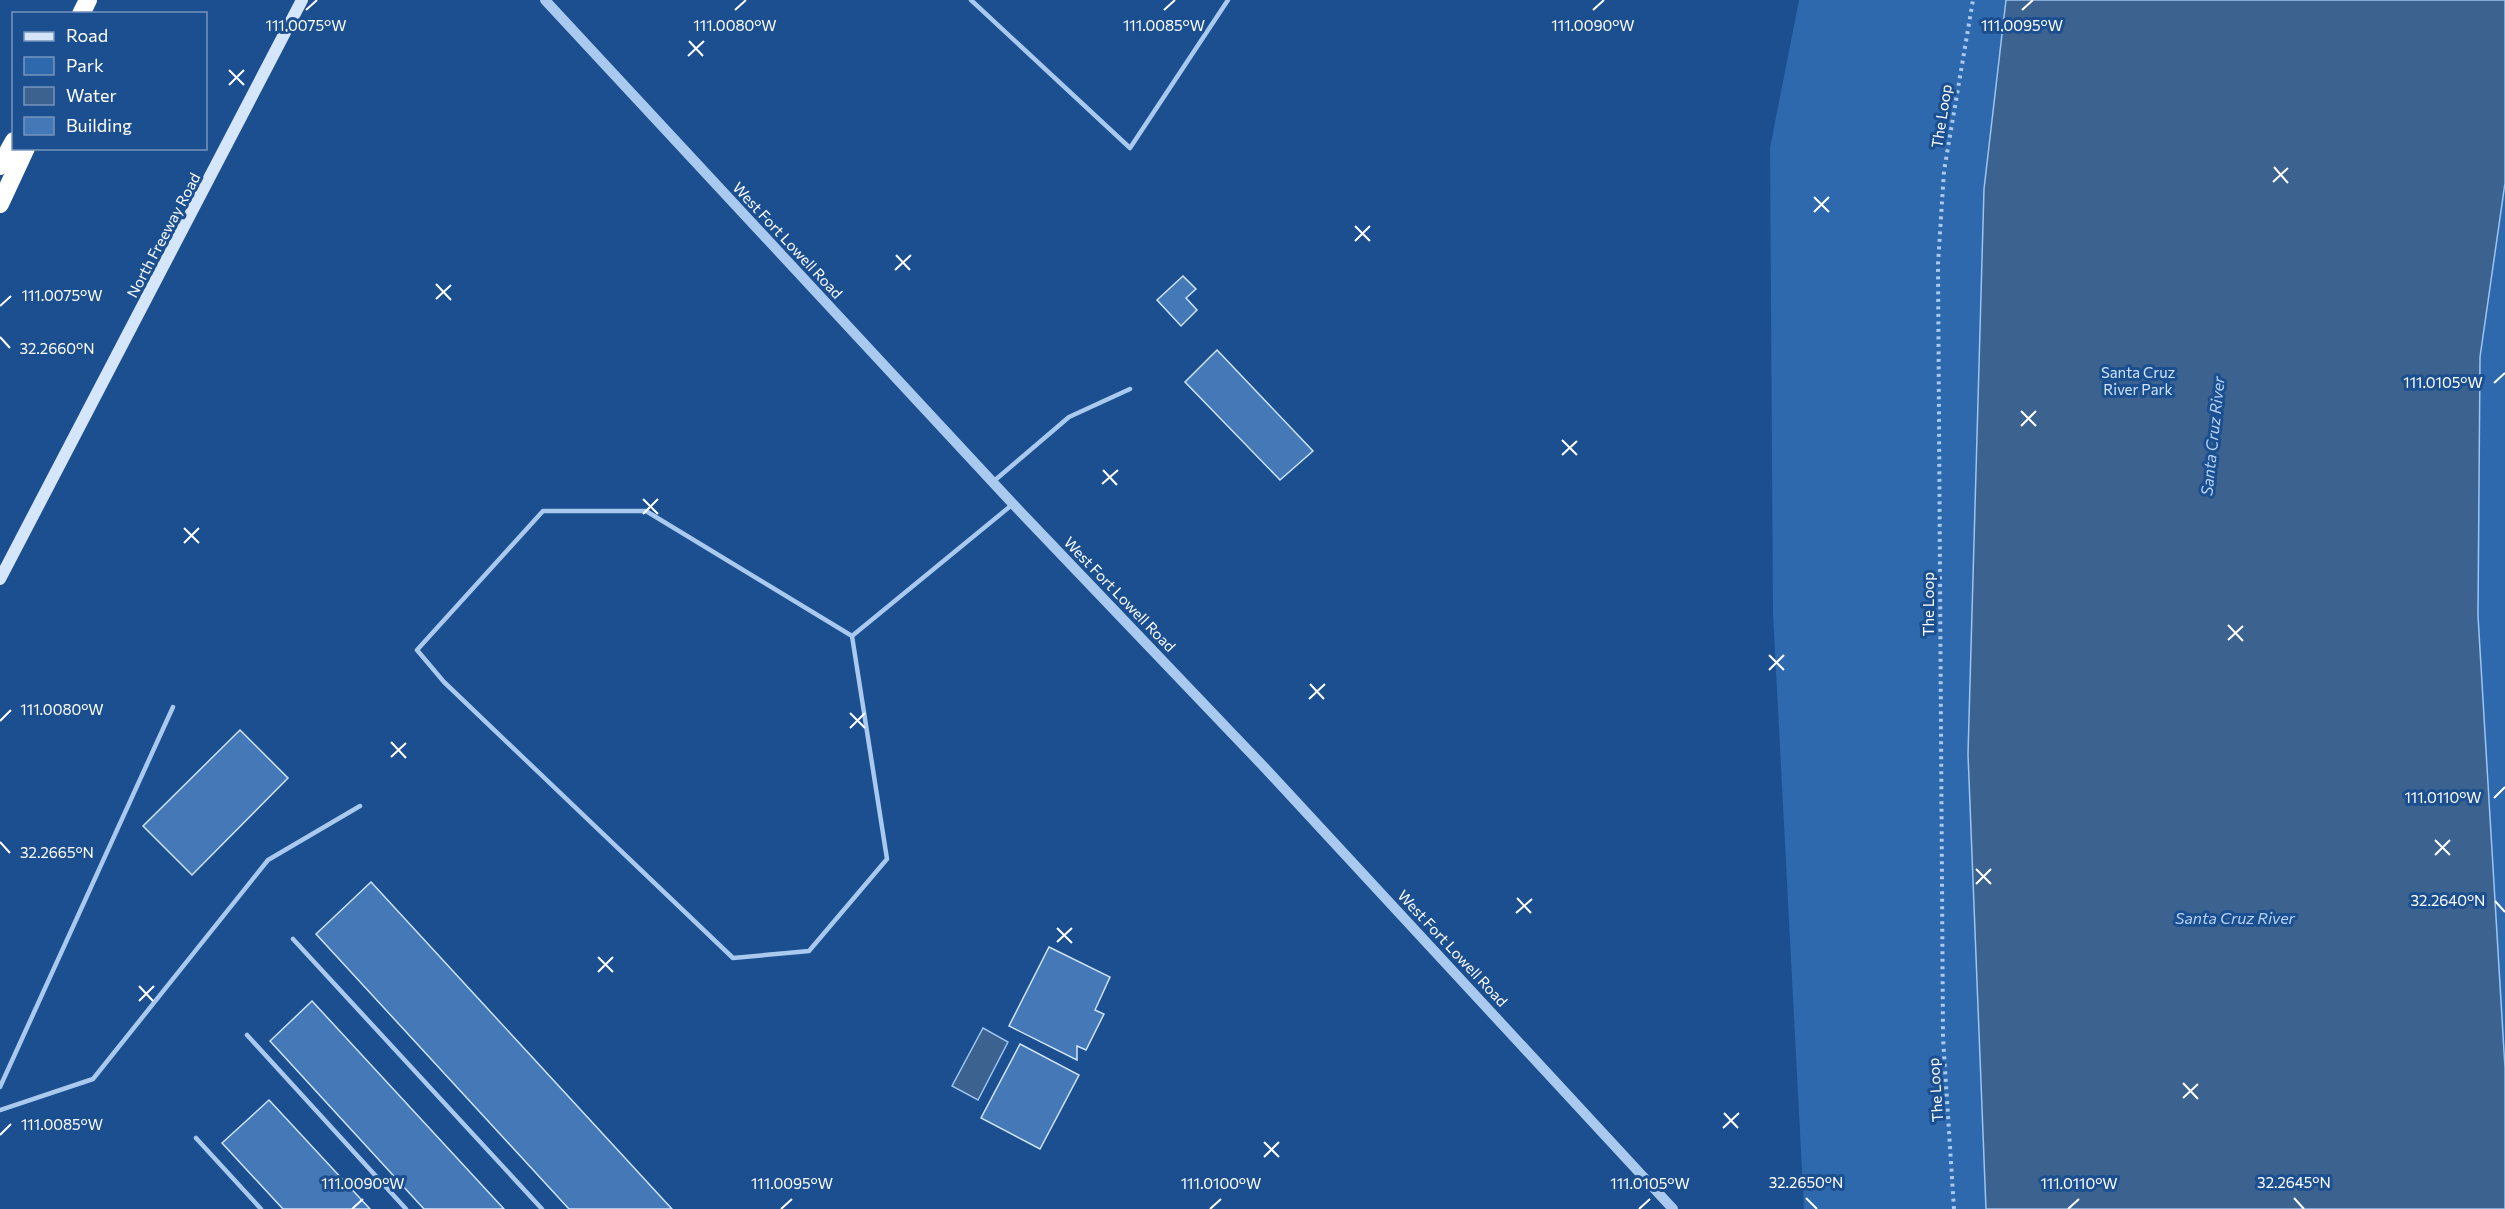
<svg xmlns="http://www.w3.org/2000/svg" width="2505" height="1209" viewBox="0 0 2505 1209" font-family="Commissioner,sans-serif">
<style>
.green{fill:#2e69ad}
.water{fill:#3c6290;stroke:#9cc4f0;stroke-width:1.5}
.building{fill:#4478b7;stroke:#cfe3fa;stroke-width:1.5}
.lines{fill:none;stroke-linecap:round;stroke-linejoin:round}
.path{stroke:#a9c9ee;stroke-width:4;stroke-dasharray:3 4.5;stroke-linecap:butt}
.service{stroke:#a9c9ee;stroke-width:4.5}
.tertiary{stroke:#a9c9ee;stroke-width:10}
.secondary{stroke:#d6e6fa;stroke-width:12}
.motorway{stroke:#fff;stroke-width:18}
.ticks{fill:none;stroke:#fff;stroke-width:2}
.labels{text-anchor:middle;dominant-baseline:central;stroke-width:6;stroke-linejoin:round;paint-order:stroke}
.street-label{font-size:15px;fill:#fff;stroke:#1b4f8f}
.park-label{font-size:15px;fill:#cfe3fa;stroke:#1b4f8f}
.water-label{font-size:16px;font-style:italic;fill:#b5d3f5;stroke:#1b4f8f}
.ticks-label{font-size:15px;text-anchor:middle;fill:#fff;stroke:#1b4f8f;stroke-width:6;stroke-linejoin:round;paint-order:stroke}
</style>
<rect width="100%" height="100%" fill="#1b4f8f"/>
<polygon class="green" points="1799,0 2505,0 2505,1209 1804,1209 1773,613 1770,148"/>
<g class="water">
<polygon points="2006,0 2505,0 2505,183 2480,357 2478,616 2505,1068 2505,1209 1986,1209 1968,754 1984,189"/>
<polygon points="983,1028 1008,1042 978,1100 952,1086"/>
</g>
<g class="building">
<polygon points="1183,276 1196,289 1186,298 1197,310 1181,326 1157,300"/>
<polygon points="1217,350 1313,451 1280,480 1185,382"/>
<polygon points="240,730 288,778 192,875 143,826"/>
<polygon points="371,882 672,1209 569,1209 316,934"/>
<polygon points="1049,947 1110,977 1095,1010 1104,1014 1086,1050 1077,1046 1077,1060 1009,1026"/>
<polygon points="312,1001 504,1209 424,1209 270,1041"/>
<polygon points="1020,1044 1079,1075 1040,1149 981,1118"/>
<polygon points="269,1100 370,1209 283,1209 222,1143"/>
</g>
<g class="lines">
<polyline class="path" points="1954,1209 1943,1038 1938,264 1944,171 1973,0"/>
<g class="service">
<polyline points="971,0 1130,148 1228,0"/>
<polyline points="994,481 1069,417 1130,389"/>
<polyline points="852,636 887,859 809,951 733,958 444,682 417,650 543,511 646,511 852,636 1013,504"/>
<polyline points="293,939 542,1209"/>
<polyline points="247,1035 406,1209"/>
<polyline points="0,1087 173,707"/>
<polyline points="0,1110 93,1079 268,860 360,806"/>
<polyline points="196,1138 261,1209"/>
</g>
<polyline class="tertiary" points="545,0 1013,504 1265,768 1673,1209"/>
<polyline class="secondary" points="0,579 302,0"/>
<g class="motorway">
<polyline points="81,14 88,0"/>
<polyline points="0,166 14,141"/>
<polyline points="0,204 26,148"/>
</g>
</g>
<path class="ticks" d="M306 10 317 0M735 10 746 0M1164 10 1175 0M1593 10 1604 0M2022 10 2033 0M689 41 703 56M688 56 704 41M229 70 244 85M229 85 244 70M2274 167 2288 183M2273 182 2288 168M1814 197 1829 212M1814 212 1829 197M1355 226 1370 241M1355 241 1370 226M896 255 910 270M895 270 911 255M436 284 451 300M436 299 451 285M0 306 11 296M0 337 10 348M2494 383 2505 373M2021 411 2036 426M2021 426 2036 411M1562 440 1577 455M1562 455 1577 441M1103 470 1117 485M1102 484 1118 470M643 499 658 514M643 514 658 499M184 528 199 543M184 543 199 528M2228 625 2243 641M2228 640 2243 626M1769 655 1784 670M1769 670 1784 655M1310 684 1324 699M1309 699 1325 684M850 713 865 728M0 721 11 710M850 728 865 713M391 742 406 758M391 757 406 743M2494 798 2505 787M2435 840 2450 855M0 842 10 853M2435 855 2450 840M1976 869 1991 884M1976 884 1991 869M1517 898 1531 913M2495 901 2505 912M1516 913 1532 899M1057 928 1072 943M1057 942 1072 928M598 957 613 972M598 972 613 957M139 986 153 1001M139 1001 154 986M2183 1083 2198 1099M2183 1098 2198 1084M1724 1113 1738 1128M1723 1128 1739 1113M0 1135 11 1124M1264 1142 1279 1157M1264 1157 1279 1142M1806 1198 1817 1209M2294 1198 2304 1209M352 1209 363 1199M781 1209 792 1199M1210 1209 1221 1199M1639 1209 1650 1199M2068 1209 2079 1199"/>
<g class="labels">
<g class="street-label">
<text transform="translate(1941 116) rotate(-81)">The Loop</text>
<text transform="translate(163 235) rotate(-62)">North Freeway Road</text>
<text transform="translate(788 240) rotate(47)">West Fort Lowell Road</text>
<text transform="translate(1120 594) rotate(46)">West Fort Lowell Road</text>
<text transform="translate(1928 604) rotate(-90)">The Loop</text>
<text transform="translate(1453 948) rotate(47)">West Fort Lowell Road</text>
<text transform="translate(1935 1090) rotate(-94)">The Loop</text>
</g>
<g class="park-label">
<text x="2138" y="372">Santa Cruz<tspan x="2138" dy="17">River Park</tspan></text>
</g>
<g class="water-label">
<text transform="translate(2212 436) rotate(-84)">Santa Cruz River</text>
<text x="2235" y="917">Santa Cruz River</text>
</g>
</g>
<g class="ticks-label">
<text x="306" y="31">111.0075°W</text>
<text x="735" y="31">111.0080°W</text>
<text x="1164" y="31">111.0085°W</text>
<text x="1593" y="31">111.0090°W</text>
<text x="2022" y="31">111.0095°W</text>
<text x="62" y="301">111.0075°W</text>
<text x="57" y="354">32.2660°N</text>
<text x="2443" y="388">111.0105°W</text>
<text x="62" y="715">111.0080°W</text>
<text x="2443" y="803">111.0110°W</text>
<text x="57" y="858">32.2665°N</text>
<text x="2448" y="906">32.2640°N</text>
<text x="62" y="1130">111.0085°W</text>
<text x="1806" y="1188">32.2650°N</text>
<text x="2294" y="1188">32.2645°N</text>
<text x="363" y="1189">111.0090°W</text>
<text x="792" y="1189">111.0095°W</text>
<text x="1221" y="1189">111.0100°W</text>
<text x="1650" y="1189">111.0105°W</text>
<text x="2079" y="1189">111.0110°W</text>
</g>
<rect x="12" y="12" width="195" height="138" fill="#1b4f8f" stroke="#7695bc" stroke-width="1.5"/>
<rect x="24" y="32" width="30" height="9" fill="#d6e6fa" stroke="#7695bc" stroke-width="1.5"/>
<text x="66" y="42" font-size="18" fill="#ffffff">Road</text>
<rect x="24" y="57" width="30" height="18" fill="#2e69ad" stroke="#7695bc" stroke-width="1.5"/>
<text x="66" y="72" font-size="18" fill="#ffffff">Park</text>
<rect x="24" y="87" width="30" height="18" fill="#3c6290" stroke="#7695bc" stroke-width="1.5"/>
<text x="66" y="102" font-size="18" fill="#ffffff">Water</text>
<rect x="24" y="117" width="30" height="18" fill="#4478b7" stroke="#7695bc" stroke-width="1.5"/>
<text x="66" y="132" font-size="18" fill="#ffffff">Building</text>
</svg>
